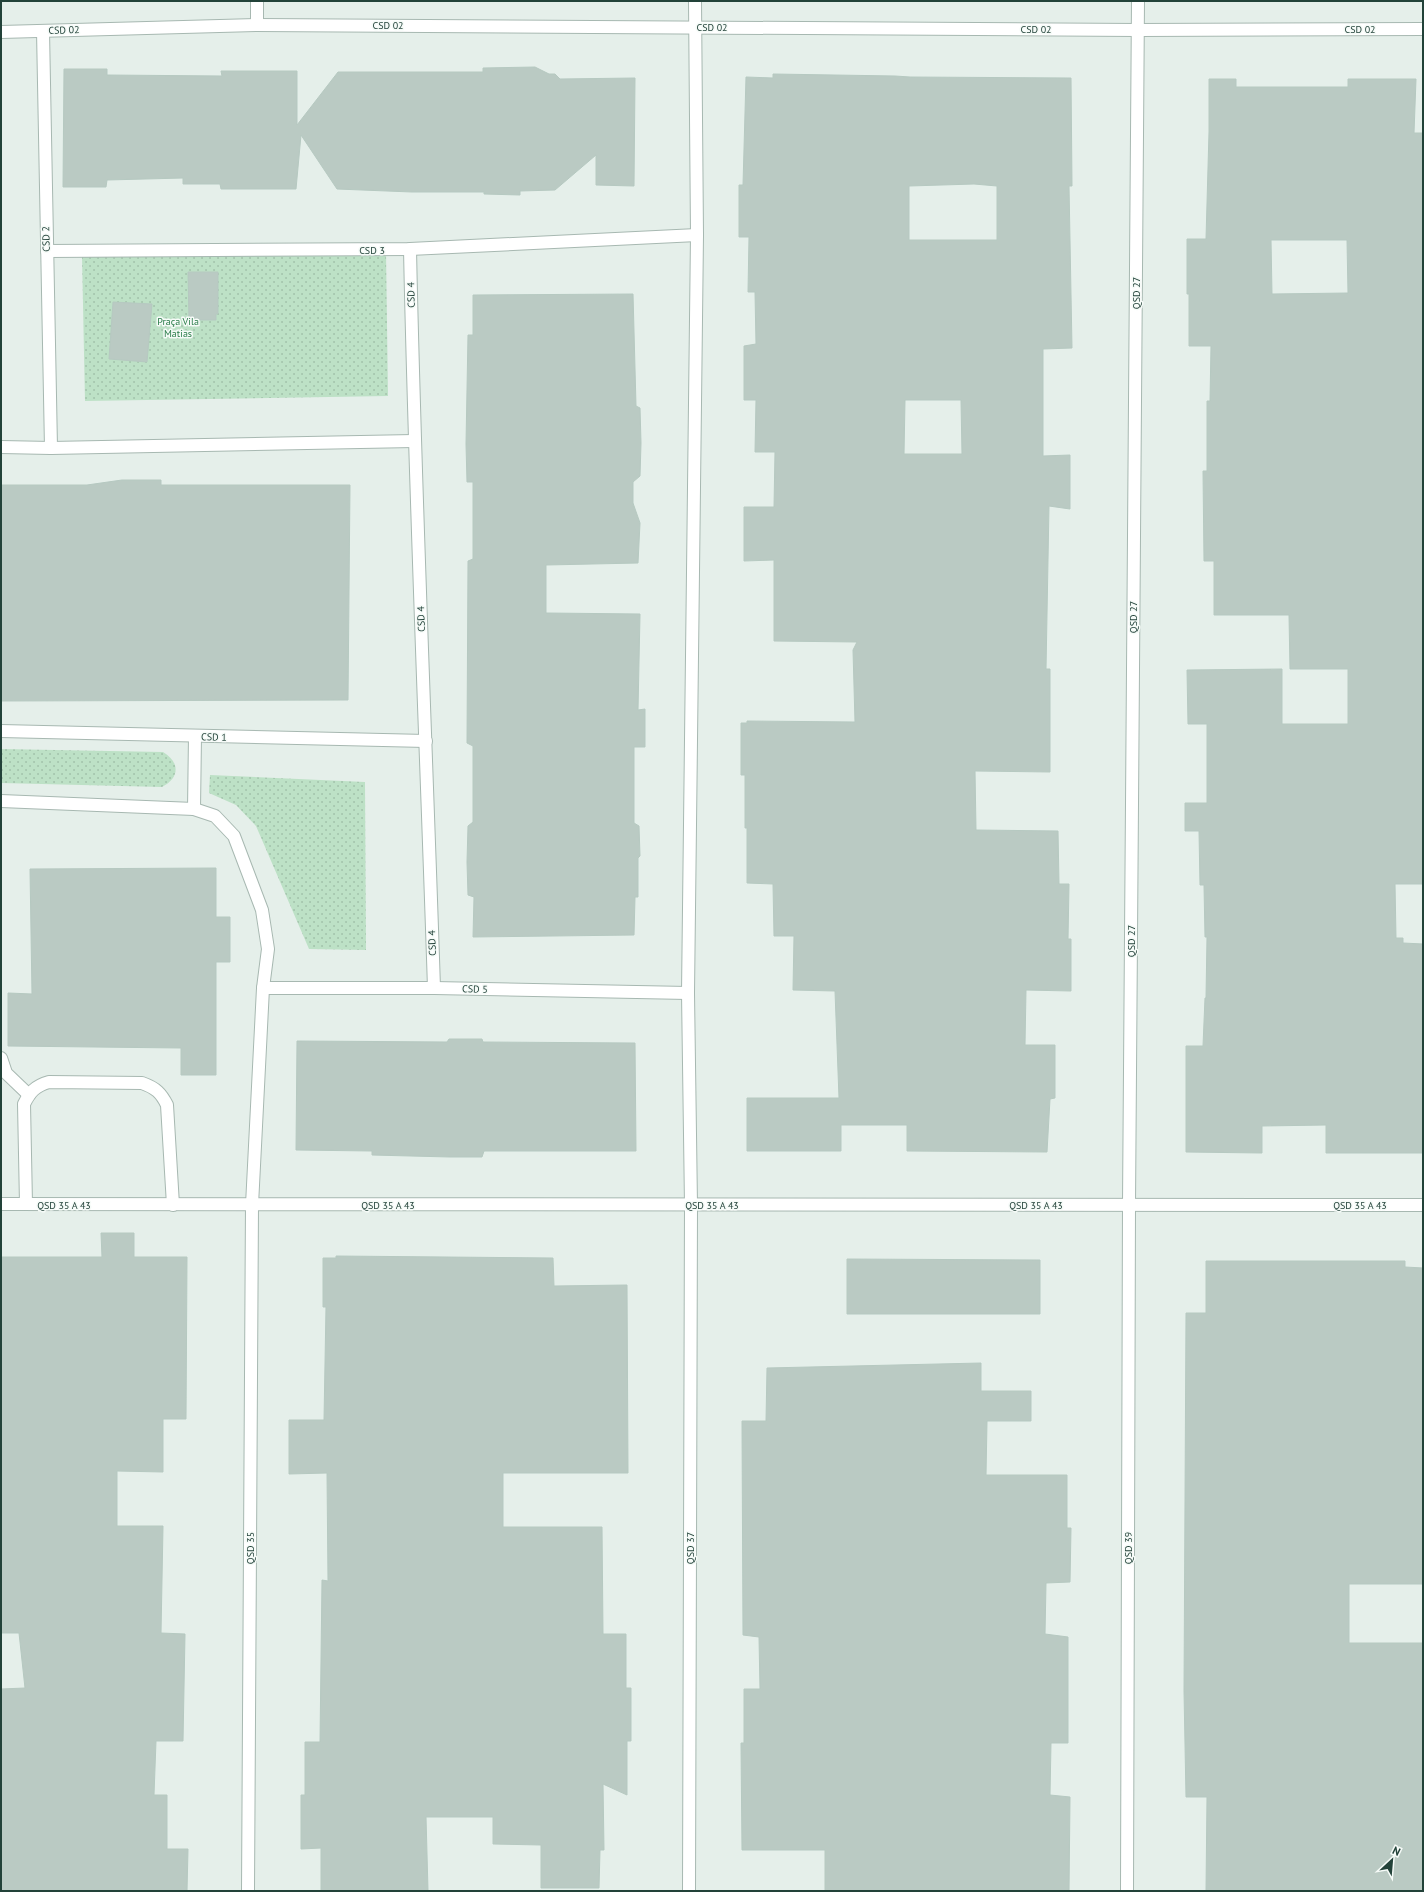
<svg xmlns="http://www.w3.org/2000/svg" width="1424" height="1892" viewBox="0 0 1424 1892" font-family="'PT Sans',sans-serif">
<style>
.park{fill:url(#park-dots)}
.building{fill:#bacac3;stroke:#b6c9c1;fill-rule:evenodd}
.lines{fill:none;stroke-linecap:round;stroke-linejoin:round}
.minor-casing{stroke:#a7b8b1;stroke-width:14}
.minor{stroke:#fff;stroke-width:12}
.labels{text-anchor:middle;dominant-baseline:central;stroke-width:3;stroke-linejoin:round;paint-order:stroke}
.street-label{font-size:10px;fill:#224239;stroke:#f6fbf8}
.park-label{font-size:10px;fill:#2a7c49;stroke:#f6fbf8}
</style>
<defs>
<pattern id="park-dots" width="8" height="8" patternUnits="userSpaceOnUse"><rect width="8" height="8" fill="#bde1c6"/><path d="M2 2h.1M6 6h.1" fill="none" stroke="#a2c2ab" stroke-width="1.8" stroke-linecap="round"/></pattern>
</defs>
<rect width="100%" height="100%" fill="#e5efea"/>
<g class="park">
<polygon points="386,252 388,396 85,401 82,256"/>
<path d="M1 749 163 752C180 762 180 778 162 787L1 783Z"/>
<polygon points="210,775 365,782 366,950 309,949 256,826 236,805 209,793"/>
</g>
<g class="building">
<polygon points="535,67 549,74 555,74 560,79 635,78 634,186 596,185 596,155 555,190 520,191 520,195 484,194 484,192 412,192 337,189 301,135 296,189 221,189 220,184 183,184 183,178 107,180 106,187 63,187 64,69 107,69 107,75 222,76 221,71 297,71 297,125 338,72 483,72 483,68"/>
<path d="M773 74 895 76 910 77 1071 78 1072 186H1069L1072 348 1043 349V456L1070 455V509L1049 506 1046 669H1050V772L975 771 976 830 1058 831 1059 884H1069L1068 939H1071V991L1026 990 1025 1045H1055V1098L1050 1099 1047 1152 907 1151V1125H841V1151H747V1098H839L835 991 793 990 794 936H774L773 884 747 883V828H745V775H741V723H747V721L855 722 853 650 857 642 774 641V560L744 561V507H774L775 452H755L756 400H744V346L756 344 755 292H748L749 237H739V185H743L746 77 773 78ZM974 184 997 186V240H909V186ZM905 400H961L962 454H904Z"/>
<path d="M1209 79H1236V87H1348V79H1416L1414 133H1423V884H1395L1396 938H1403V943L1423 944V1153H1326V1125L1262 1126V1153L1186 1152V1046H1203L1205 998H1206L1207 937H1205L1204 885H1200L1199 831H1185V803H1207V724H1188L1187 670 1282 669V724H1348V669H1290L1289 615H1214V561H1204L1203 471H1207V401H1210L1211 346H1189V294H1187V239H1206L1209 132ZM1271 240H1347L1348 293 1272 294Z"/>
<polygon points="188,272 218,272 218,314 216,314 216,320 189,320"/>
<polygon points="633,294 636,406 640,408 641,443 640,476 633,482 633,503 640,523 638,563 546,565 546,613 640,614 638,710 645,709 645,747 634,747 634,823 639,826 640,856 638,858 638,897 635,897 634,935 473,937 474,897 468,895 467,862 468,826 473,822 473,746 467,743 468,561 473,559 473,482 467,482 466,444 468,335 473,335 473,295"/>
<polygon points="113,302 152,304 147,362 109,359"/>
<polygon points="122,480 161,480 161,485 350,485 348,700 1,701 1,485 87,485"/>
<polygon points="216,868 216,917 230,917 230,962 216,962 216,1075 181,1075 181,1048 8,1046 8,993 32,994 30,869"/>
<polygon points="449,1039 482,1039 483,1042 635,1043 636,1151 484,1151 482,1157 450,1157 372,1155 372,1151 296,1150 297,1041 447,1042"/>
<polygon points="101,1233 134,1233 134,1257 187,1257 186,1419 163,1419 163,1472 117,1471 117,1526 163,1526 161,1633 185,1634 183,1741 156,1741 154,1795 167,1795 167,1849 188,1849 187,1891 1,1891 1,1689 25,1688 19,1633 1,1633 1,1257 102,1257"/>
<polygon points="336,1256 553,1258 554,1286 627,1285 628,1473 503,1473 503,1527 602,1527 603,1634 626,1634 626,1688 631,1688 631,1741 627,1741 627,1795 603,1784 604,1850 600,1850 599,1888 541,1888 541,1845 493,1844 493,1817 426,1817 428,1891 321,1891 321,1848 301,1849 301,1795 305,1795 305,1742 320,1742 322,1580 328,1581 327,1473 289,1474 289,1420 324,1420 326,1307 323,1307 323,1258 336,1258"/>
<polygon points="847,1259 1040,1260 1040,1314 847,1314"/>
<polygon points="1206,1261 1405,1261 1405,1267 1423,1268 1423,1584 1349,1584 1349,1643 1423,1643 1423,1891 1206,1891 1207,1797 1186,1797 1184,1691 1186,1313 1206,1313"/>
<polygon points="981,1363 981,1391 1031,1391 1031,1421 987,1421 986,1475 1067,1475 1067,1528 1071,1528 1070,1582 1046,1583 1045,1634 1068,1637 1068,1743 1051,1743 1050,1795 1070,1797 1069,1891 825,1891 825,1850 742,1850 741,1743 744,1743 744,1689 760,1689 759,1637 743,1635 742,1421 766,1421 767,1368"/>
</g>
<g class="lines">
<g class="minor-casing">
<g id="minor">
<polyline points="257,1 257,25"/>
<polyline points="43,31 51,448"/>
<polyline points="1,32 257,25 1138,30 1423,29"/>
<path d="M410 249C415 496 426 742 434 988"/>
<polyline points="47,251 410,249 697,235"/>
<polyline points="1,447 51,448 414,441"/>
<polyline points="1,731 426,741"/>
<polyline points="1,801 194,809 215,816 234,836 262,910 268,949 263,988 252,1205 248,1891"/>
<polyline points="194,809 195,736"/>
<polyline points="263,988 434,988 688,993"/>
<polyline points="1,1058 6,1073 29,1095"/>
<polyline points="1,1204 1423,1205"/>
<path d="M26 1204 24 1104C30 1092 35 1086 49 1082L142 1083C156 1088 161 1093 167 1105L173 1205"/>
<polyline points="689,1891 691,1205 688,993 697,235 695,1"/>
<polyline points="1127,1891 1129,1205 1138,1"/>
</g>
</g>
<use href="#minor" class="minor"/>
</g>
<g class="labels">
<g class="street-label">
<text x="388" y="25">CSD 02</text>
<text x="712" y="27">CSD 02</text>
<text x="1036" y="29">CSD 02</text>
<text x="1360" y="29">CSD 02</text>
<text transform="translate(64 30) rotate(-2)">CSD 02</text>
<text transform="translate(46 239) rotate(-91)">CSD 2</text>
<text x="372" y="250">CSD 3</text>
<text transform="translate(1136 293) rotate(-90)">QSD 27</text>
<text transform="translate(411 295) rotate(-91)">CSD 4</text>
<text transform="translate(1133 617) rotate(-90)">QSD 27</text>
<text transform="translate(421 619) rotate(-92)">CSD 4</text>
<text transform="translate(214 737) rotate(1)">CSD 1</text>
<text transform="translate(1131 941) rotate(-90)">QSD 27</text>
<text transform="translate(432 943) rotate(-92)">CSD 4</text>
<text transform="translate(475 989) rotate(1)">CSD 5</text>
<text x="64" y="1205">QSD 35 A 43</text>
<text x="388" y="1205">QSD 35 A 43</text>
<text x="712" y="1205">QSD 35 A 43</text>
<text x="1036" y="1205">QSD 35 A 43</text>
<text x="1360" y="1205">QSD 35 A 43</text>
<text transform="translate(250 1548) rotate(-90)">QSD 35</text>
<text transform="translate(690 1548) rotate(-90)">QSD 37</text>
<text transform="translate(1128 1548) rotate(-90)">QSD 39</text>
</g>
<g class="park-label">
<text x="178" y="321">Praça Vila<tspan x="178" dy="12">Matias</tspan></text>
</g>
</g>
<rect width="1424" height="1892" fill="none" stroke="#224239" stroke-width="4"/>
<g transform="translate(1392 1860) rotate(26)" stroke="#f6fbf8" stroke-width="3" paint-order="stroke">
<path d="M0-3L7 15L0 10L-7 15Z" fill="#224239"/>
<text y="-6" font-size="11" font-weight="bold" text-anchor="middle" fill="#224239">N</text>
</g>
</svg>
